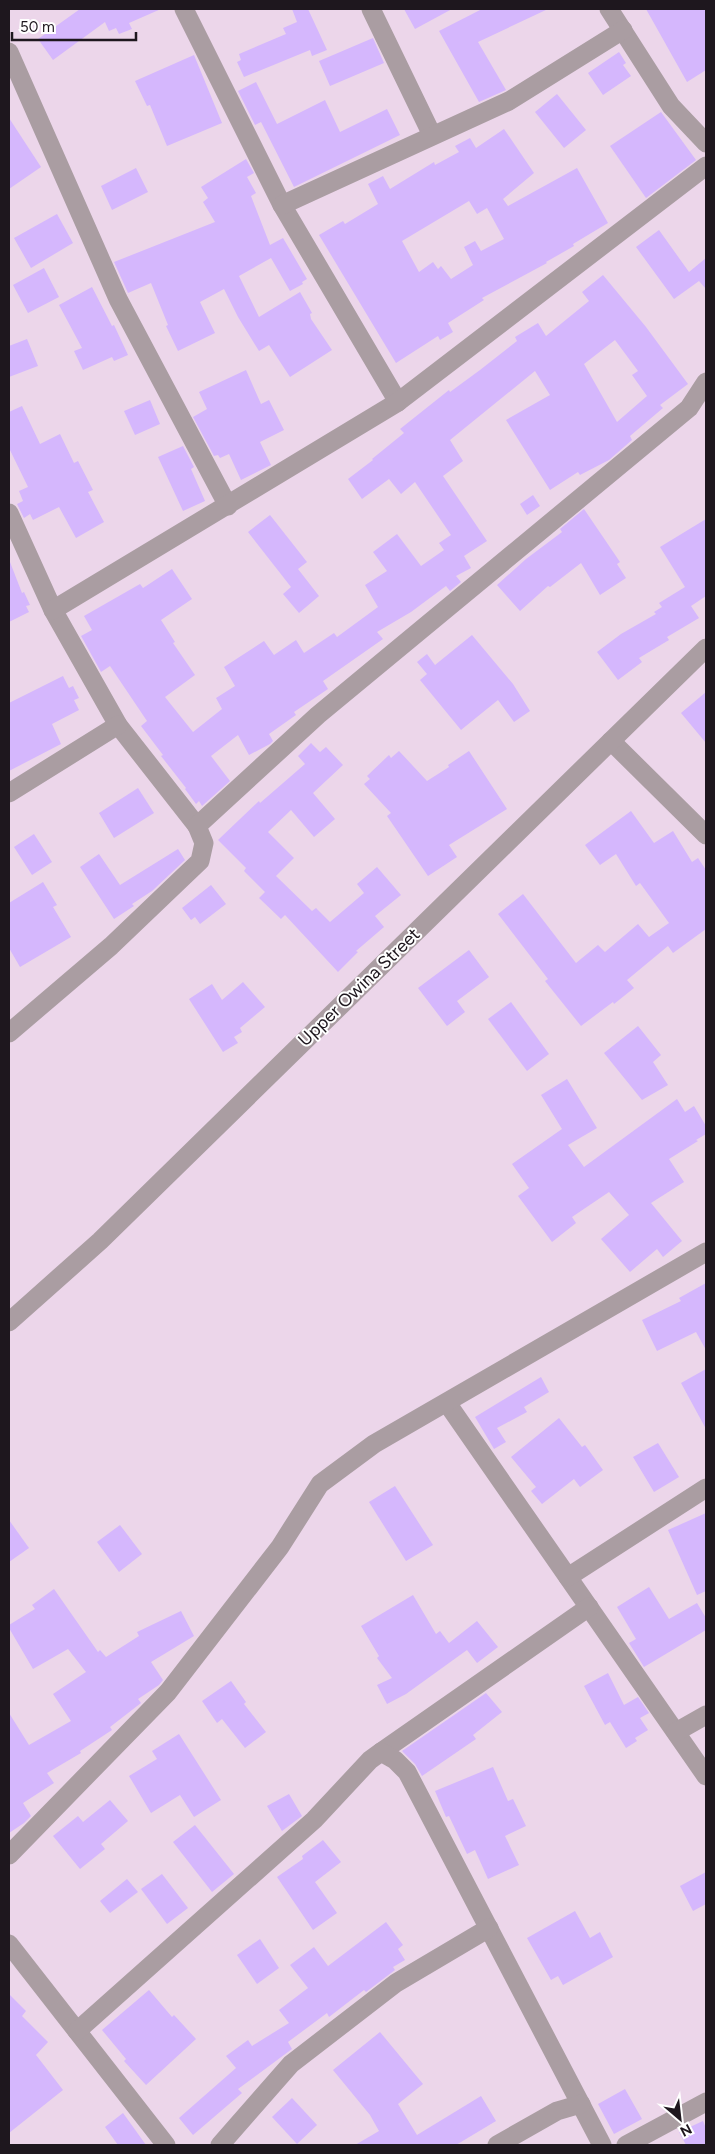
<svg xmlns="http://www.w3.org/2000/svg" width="715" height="2154" viewBox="0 0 715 2154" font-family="Figtree,sans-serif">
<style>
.building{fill:#d5b7fd;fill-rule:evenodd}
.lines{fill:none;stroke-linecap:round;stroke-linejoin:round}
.minor{stroke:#aa9da2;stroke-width:19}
.labels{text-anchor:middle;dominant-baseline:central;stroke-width:4;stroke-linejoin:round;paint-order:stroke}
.street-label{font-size:18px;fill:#1e171e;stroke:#fff}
</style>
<rect width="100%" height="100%" fill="#ecd6ea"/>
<g class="building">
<polygon points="80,9 161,9 129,23 132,29 119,34 116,28 109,31 105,22 53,60 38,39"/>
<polygon points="292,9 308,9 327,50 312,56 310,50 244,77 237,62 241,60 239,54 286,34 283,28 297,22"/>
<polygon points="404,9 452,9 415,29"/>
<polygon points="482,9 548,9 478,42 506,90 479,102 439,31"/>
<polygon points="646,9 706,9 706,70 687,82"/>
<polygon points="373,38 384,63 330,86 319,61"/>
<polygon points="619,52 626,63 623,65 631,76 603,95 588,73"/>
<polygon points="194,55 222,123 167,146 150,105 147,106 135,81"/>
<polygon points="256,82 277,124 325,100 340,132 387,109 400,135 294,187 261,122 255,125 238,91"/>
<polygon points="557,94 586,130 564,148 535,112"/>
<polygon points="661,112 696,160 646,198 610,146"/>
<polygon points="9,118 41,167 9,189"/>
<path d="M504 129 534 173 503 199 508 206 577 168 608 223 573 244 574 246 546 262 547 263 482 298 484 300 448 323 453 332 440 340 438 336 396 363 319 235 343 221 345 224 378 204 368 184 383 176 390 189 434 162 435 165 459 152 455 146 470 138 476 148ZM469 201 477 214 487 208 504 239 481 251 475 241 464 247 473 265 451 279 441 266 438 269 433 262 419 272 402 241Z"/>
<polygon points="246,159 254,173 247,177 256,193 251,196 270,245 283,238 307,279 302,282 303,284 290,291 271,258 239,276 259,317 300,292 312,313 310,314 311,319 332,350 290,377 269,345 259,351 238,317 224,289 200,302 215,333 178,351 166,326 168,325 151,283 128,293 114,262 215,222 203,202 208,198 201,187"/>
<polygon points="136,168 148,192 112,210 101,186"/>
<polygon points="57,214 73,243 31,268 14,238"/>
<polygon points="659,230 689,272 706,258 706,289 699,281 674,299 636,247"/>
<polygon points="44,268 59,297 28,313 13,285"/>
<path d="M603 275 646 327 688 384 660 405 663 408 630 436 632 440 609 460 580 475 578 472 550 490 506 420 550 395 535 371 450 440 463 461 443 476 487 541 464 556 471 568 456 576 461 582 450 591 446 586 411 612 377 632 383 639 323 681 328 689 294 712 296 715 269 734 273 741 270 744 249 755 238 735 211 756 230 781 202 806 199 801 196 804 185 789 186 788 161 756 163 755 141 726 147 721 110 666 101 672 81 636 92 630 84 616 140 584 143 588 172 569 192 599 161 620 175 642 173 643 195 675 165 697 193 732 222 709 216 698 235 686 224 667 264 641 274 655 296 640 304 653 334 633 337 637 378 607 365 585 387 571 373 552 397 534 421 566 444 550 439 543 451 535 415 482 401 494 389 479 362 499 348 479 373 460 372 459 404 433 400 429 449 390 450 392 480 370 517 341 515 337 538 323 546 336 589 301 582 292ZM615 340 638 371 632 375 647 396 617 422 584 364Z"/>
<polygon points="92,287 112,326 114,325 128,355 114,361 112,357 83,370 74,351 82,348 59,305"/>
<polygon points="27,339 38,366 9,377 9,346"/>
<polygon points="246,370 261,404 269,400 284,430 260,442 271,465 241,480 229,454 220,458 218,455 214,456 193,417 207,409 199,392"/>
<polygon points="150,400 160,424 135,435 124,411"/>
<polygon points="22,406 40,444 60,434 74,463 78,461 93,490 88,492 104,522 76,538 59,507 33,520 30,514 24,518 17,504 23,501 19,491 28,487 9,448 9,412"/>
<polygon points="183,446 194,467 191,469 205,501 183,511 158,457"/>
<polygon points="533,495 540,506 527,515 520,504"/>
<polygon points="584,509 620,562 617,564 626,578 600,595 581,563 550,587 548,586 520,611 497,585 526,559 562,532 560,529"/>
<polygon points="270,515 307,562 298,569 319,596 299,613 283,594 291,587 248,532"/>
<polygon points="706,519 706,596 691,606 699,618 667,637 669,640 639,658 642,662 618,680 597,652 621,634 656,614 654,612 662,607 659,603 685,587 660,547"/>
<polygon points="10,562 22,593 24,592 30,605 26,606 29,612 9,622"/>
<polygon points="472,635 513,684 530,711 514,722 498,700 461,730 420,680 427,674 417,662 427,654 435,665"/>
<polygon points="63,676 69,688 73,686 79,698 74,700 79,710 52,724 61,744 9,771 9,703"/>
<polygon points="706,692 706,743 681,713"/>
<polygon points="311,743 320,752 326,747 343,765 313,793 335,819 314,837 291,810 268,832 294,858 276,876 312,911 316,908 330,922 364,893 357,884 377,867 401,895 375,916 384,927 356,951 358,952 338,972 285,915 281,919 259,898 265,892 244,871 246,868 218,840 259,801 260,803 305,764 298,756"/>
<polygon points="399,751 427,781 449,767 448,765 469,751 507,809 449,845 457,857 428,876 387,816 391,813 364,784 370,779 367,776 389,755 391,758"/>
<polygon points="138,788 154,813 114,838 99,813"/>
<polygon points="631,811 654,843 673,831 692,862 698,858 706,870 706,929 673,953 668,946 627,980 634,988 614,1004 613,1002 581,1026 545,981 548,979 498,914 523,894 576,963 598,945 605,952 638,924 649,937 669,923 640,883 636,886 616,854 600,865 585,845"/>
<polygon points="34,834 52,862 32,875 14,847"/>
<polygon points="178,849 185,860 152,891 132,904 134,906 114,919 80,867 99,854 120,885"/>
<polygon points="43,882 57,905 53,907 71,937 20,967 9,948 9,903"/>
<polygon points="211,885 226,904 200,924 195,917 191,920 182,908"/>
<polygon points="469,950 489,977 457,1001 465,1012 447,1026 418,988"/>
<polygon points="243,982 265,1007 240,1028 242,1032 234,1037 238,1043 223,1052 189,999 212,984 222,1000"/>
<polygon points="511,1002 549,1054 527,1071 488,1019"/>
<polygon points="638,1026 661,1055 653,1062 668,1085 642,1100 604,1053"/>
<polygon points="567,1079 597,1128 568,1145 584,1167 677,1099 685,1112 694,1106 706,1126 706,1134 696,1140 698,1141 669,1159 684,1182 651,1203 682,1241 663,1257 657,1249 630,1272 601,1239 629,1215 609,1192 572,1217 576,1223 552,1242 518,1196 529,1188 512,1164 562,1129 541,1095"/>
<polygon points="706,1283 706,1350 696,1332 657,1351 642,1320 681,1301 679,1298"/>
<polygon points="706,1369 706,1429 681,1383"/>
<polygon points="541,1377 549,1392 524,1407 527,1412 497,1428 506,1442 494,1449 475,1417"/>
<polygon points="559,1418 582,1447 585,1445 603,1470 580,1487 574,1479 542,1504 531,1491 536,1487 511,1457"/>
<polygon points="658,1443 679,1477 654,1492 633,1457"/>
<polygon points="395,1486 433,1545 406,1561 369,1502"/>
<polygon points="706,1513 706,1591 697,1595 668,1530"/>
<polygon points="9,1520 29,1548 9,1562"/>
<polygon points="120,1525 142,1554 119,1572 97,1542"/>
<polygon points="649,1587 669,1619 697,1603 706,1618 706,1630 644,1667 629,1643 636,1639 617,1607"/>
<polygon points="54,1589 98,1652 100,1650 106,1657 139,1636 137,1632 181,1611 194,1636 151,1662 163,1680 159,1685 138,1699 141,1703 110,1727 112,1730 80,1751 81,1753 47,1773 54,1783 23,1803 31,1816 24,1823 9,1833 9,1713 29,1745 71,1721 53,1694 86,1672 68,1649 33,1669 9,1628 9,1625 35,1609 32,1605"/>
<polygon points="413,1595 436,1634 440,1631 449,1643 477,1621 498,1647 477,1663 467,1650 406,1694 387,1704 377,1685 392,1678 377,1658 379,1656 361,1626"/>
<polygon points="608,1673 624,1705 638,1697 649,1713 640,1718 648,1730 635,1738 637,1741 626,1748 610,1722 605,1725 584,1686"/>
<polygon points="231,1681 246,1702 244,1704 266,1732 245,1748 222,1719 217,1723 202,1701"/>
<polygon points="486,1693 502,1712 473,1735 476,1739 422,1776 415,1764 402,1751"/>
<polygon points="179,1734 221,1800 194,1817 180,1795 151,1813 129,1776 157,1759 152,1751"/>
<polygon points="493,1767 508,1801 513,1799 526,1826 505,1836 519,1865 488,1879 475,1850 467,1854 449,1816 446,1817 435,1791"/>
<polygon points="289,1794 302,1816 282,1831 267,1806"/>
<polygon points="110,1800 128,1821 101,1844 105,1849 80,1869 53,1836 78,1816 83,1822"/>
<polygon points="195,1825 234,1874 212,1892 173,1842"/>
<polygon points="323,1840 341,1862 315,1882 337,1913 313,1930 277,1877 303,1859 302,1856"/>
<polygon points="706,1872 706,1904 693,1911 680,1886"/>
<polygon points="162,1874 188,1908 167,1924 141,1889"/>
<polygon points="127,1879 138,1892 110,1913 100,1901"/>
<polygon points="575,1911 590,1938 600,1932 613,1957 563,1985 558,1976 551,1980 527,1938"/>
<polygon points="386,1922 403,1945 398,1949 405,1960 393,1967 395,1970 366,1992 364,1990 329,2017 327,2013 288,2042 292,2049 238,2089 242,2093 193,2135 179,2118 236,2068 226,2056 248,2040 252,2046 289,2023 279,2010 308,1988 290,1965 314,1947 328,1966"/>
<polygon points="260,1939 279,1968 257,1984 237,1955"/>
<polygon points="149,1990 172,2017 174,2015 196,2039 146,2085 124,2061 126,2059 102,2030"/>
<polygon points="9,1994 26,2011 22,2016 48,2042 36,2055 63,2090 9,2133"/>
<polygon points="380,2032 423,2084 398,2104 417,2135 481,2096 496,2121 456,2145 355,2145 379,2131 370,2115 333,2070"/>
<polygon points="625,2089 642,2119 614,2134 598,2104"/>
<polygon points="292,2098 317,2125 297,2144 272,2117"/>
<polygon points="123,2113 146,2145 118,2145 105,2127"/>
<polygon points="703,2121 706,2128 706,2145 686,2145 679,2132"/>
</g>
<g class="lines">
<g class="minor">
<polyline points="184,9 282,205 398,402"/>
<polyline points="371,9 432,135"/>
<polyline points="609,9 671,106 706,143"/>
<polyline points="9,52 118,299 228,506"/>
<polyline points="282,205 509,101 623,30"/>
<polyline points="9,513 53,610 118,725 197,826"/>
<polyline points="53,610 398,402 706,166"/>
<polyline points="611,741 706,835"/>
<polyline points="9,793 118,725"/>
<polyline points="9,1033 111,946 200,861 204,843 197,826 318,715 689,408 706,382"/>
<polyline points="9,1322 100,1241 706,648"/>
<polyline points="447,1403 706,1776"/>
<polyline points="568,1577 706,1488"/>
<polyline points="676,1732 706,1715"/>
<polyline points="381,1752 589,1607"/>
<polyline points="9,1855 168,1692 280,1547 320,1484 374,1444 706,1252"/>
<polyline points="9,1944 166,2145"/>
<polyline points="77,2031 314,1820 370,1760 381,1752 395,1760 407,1772 602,2145"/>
<polyline points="220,2145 291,2064 396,1983 489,1928"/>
<polyline points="497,2145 557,2111 581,2104"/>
<polyline points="626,2145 706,2102"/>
</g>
</g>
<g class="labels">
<g class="street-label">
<text transform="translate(359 987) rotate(-44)">Upper Owina Street</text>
</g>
</g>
<rect width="715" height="2154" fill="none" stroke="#1e171e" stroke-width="20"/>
<g transform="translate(680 2119) rotate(152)" stroke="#ffffff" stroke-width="4" paint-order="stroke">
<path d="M0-4L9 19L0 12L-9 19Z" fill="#1e171e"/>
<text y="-8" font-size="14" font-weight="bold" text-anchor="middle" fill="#1e171e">N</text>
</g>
<path d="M12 32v8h124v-8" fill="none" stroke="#1e171e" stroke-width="2.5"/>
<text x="20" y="32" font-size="15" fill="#1e171e" stroke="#ffffff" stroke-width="4" paint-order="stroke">50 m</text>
</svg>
